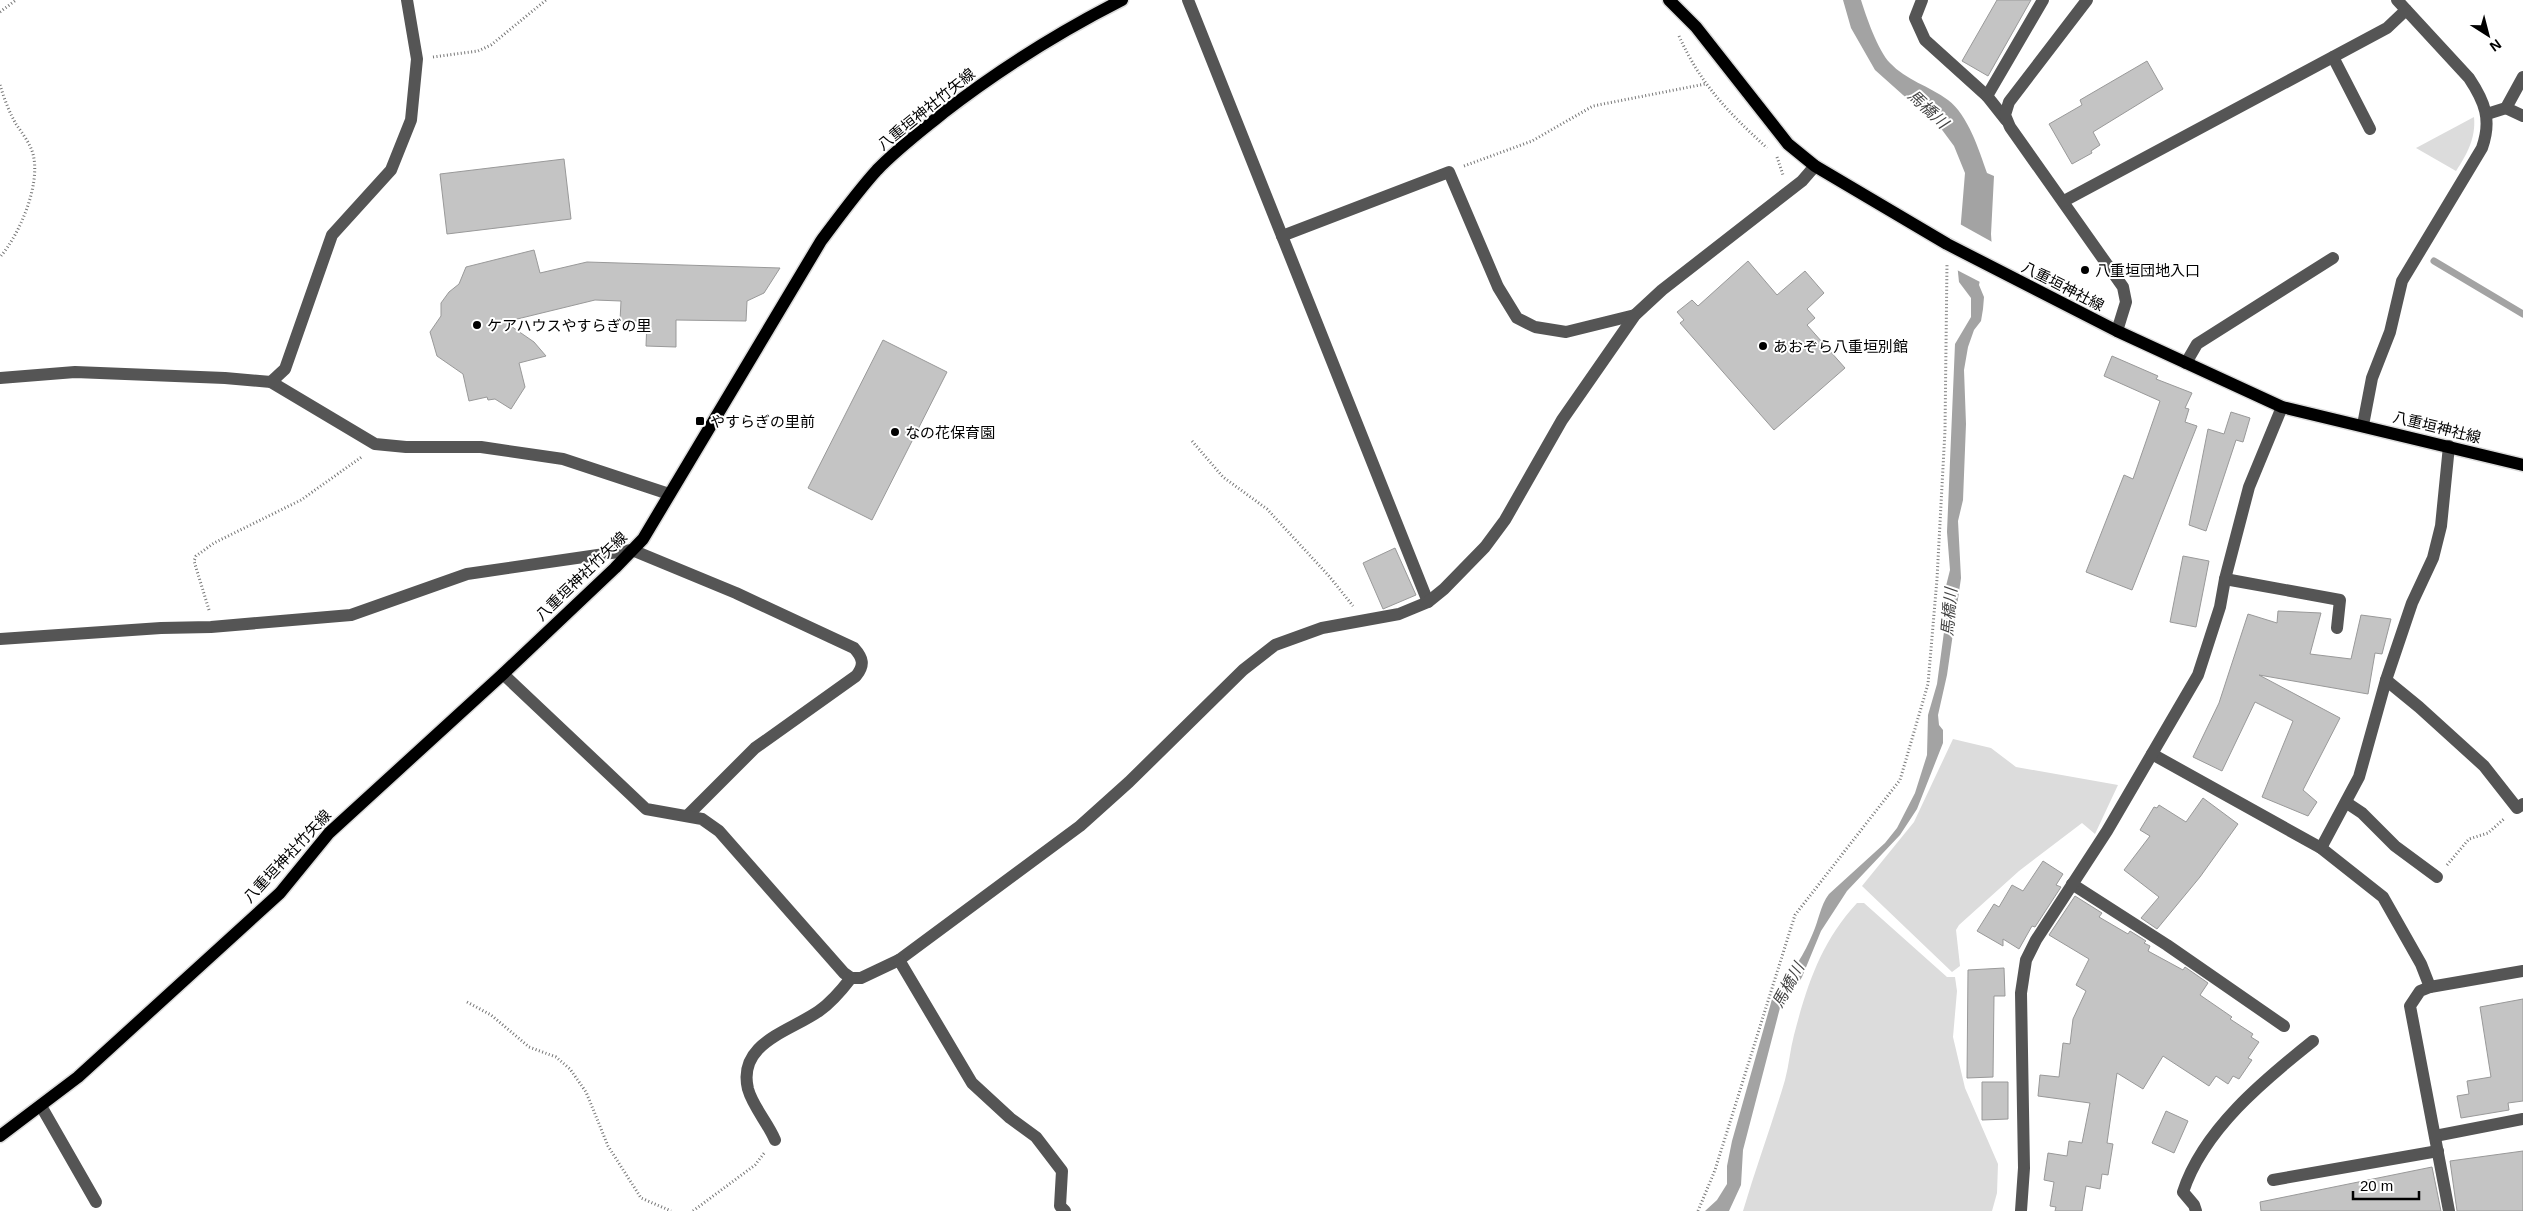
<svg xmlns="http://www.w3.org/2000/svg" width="2523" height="1211" viewBox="0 0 2523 1211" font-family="Helvetica,'Noto Sans JP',sans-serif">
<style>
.green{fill:#dcdcdc}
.water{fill:#a3a3a3}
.pier{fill:#fff}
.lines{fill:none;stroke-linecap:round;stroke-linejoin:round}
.stream{stroke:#a3a3a3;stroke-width:7}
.building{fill:#c4c4c4;stroke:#999}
.major-casing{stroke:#dbdbdb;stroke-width:15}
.path{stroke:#777;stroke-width:3;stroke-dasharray:1 2.5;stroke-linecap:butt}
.minor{stroke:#555;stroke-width:12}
.major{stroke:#000;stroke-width:12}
.poi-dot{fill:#000;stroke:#fff;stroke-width:2}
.labels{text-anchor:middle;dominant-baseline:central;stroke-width:4;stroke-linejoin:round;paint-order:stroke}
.street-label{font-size:15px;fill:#000;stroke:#fff}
.poi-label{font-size:15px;fill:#000;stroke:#fff;text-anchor:start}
.water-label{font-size:16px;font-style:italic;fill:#444;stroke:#fff}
</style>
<rect width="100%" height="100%" fill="#fff"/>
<g class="green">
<path d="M2474 117C2476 138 2467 154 2456 171L2416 148Z"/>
<polygon points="1953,739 1991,748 2016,767 2118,785 2095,834 2082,823 2019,871 1959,925 1956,930 1960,966 1952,972 1862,886 1914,822"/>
<path d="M1857 903H1864L1947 977H1955L1957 991 1953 1037 1965 1088 1998 1164 1997 1193 1992 1211H1743C1756 1167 1772 1124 1785 1080 1789 1065 1790 1050 1794 1035 1807 985 1821 942 1857 903Z"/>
</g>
<g class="water">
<path d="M1843 0H1861C1866 16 1878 51 1890 63 1906 80 1929 86 1948 100 1968 115 1979 150 1987 173L1994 176 1991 234 1993 264 1959 246 1965 173 1954 146 1934 119 1903 95 1875 70 1851 28Z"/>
<path d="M1956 253 1980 280 1979 285 1984 297 1983 309 1981 321 1974 330 1968 347 1964 370 1966 424 1963 500 1958 521 1961 578 1947 675 1938 715 1939 725 1943 730V743L1917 809 1900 835 1847 891 1821 931 1802 977 1798 984 1787 990 1781 1004 1743 1150 1741 1185 1729 1211H1705L1717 1200 1727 1184V1166L1732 1141 1774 992C1791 976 1804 955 1813 933 1819 920 1820 906 1829 894L1885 843 1897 828 1915 793 1927 755 1928 715 1937 684 1946 617V586L1950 570 1947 532 1955 344 1971 317V298L1959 282Z"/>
</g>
<g class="pier">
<polygon points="1958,223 1994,243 1995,264 1956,246"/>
<polygon points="1954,253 1992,271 1982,283 1955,269"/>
</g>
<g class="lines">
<polyline class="stream" points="2434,261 2523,314"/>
</g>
<g class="building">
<polygon points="1997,0 2031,0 1988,76 1962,61"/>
<polygon points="2147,61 2163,89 2093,132 2100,145 2091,151 2092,153 2072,164 2049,124 2082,105 2080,100"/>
<polygon points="564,159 571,219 447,234 440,174"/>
<polygon points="534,250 540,273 587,262 780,268 764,293 747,301 746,321 676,320 676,347 646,346 647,321 620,321 621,301 595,300 505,322 534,342 546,356 519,363 525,387 511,409 495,399 488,400 487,397 469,401 463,374 437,356 430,332 441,316 441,303 449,292 459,284 466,267"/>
<polygon points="1748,261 1777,295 1805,271 1824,293 1807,309 1815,318 1807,325 1845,368 1774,430 1680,323 1684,320 1677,312 1692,300 1698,306"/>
<polygon points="883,340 947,372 872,520 808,488"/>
<polygon points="2112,356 2158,376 2156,379 2192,393 2185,408 2189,409 2185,422 2197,426 2132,590 2086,572 2124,475 2133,479 2160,401 2104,376"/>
<polygon points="2231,412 2250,418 2243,442 2236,440 2206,531 2189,525 2208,429 2224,434"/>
<polygon points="1395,548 1416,595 1383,609 1363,563"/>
<polygon points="2183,556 2209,561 2196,627 2170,622"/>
<polygon points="2278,611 2321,613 2310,654 2351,659 2361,615 2391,619 2382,654 2375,653 2368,694 2259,675 2340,718 2303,790 2317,802 2308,816 2262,797 2293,721 2255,702 2222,771 2193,757 2219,703 2248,614 2277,623"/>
<polygon points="2203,798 2238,824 2200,877 2157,929 2141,918 2159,897 2124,870 2150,836 2140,830 2154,807 2157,808 2159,805 2186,822"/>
<polygon points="2043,861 2063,874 2056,885 2061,887 2035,927 2032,926 2019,949 2003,939 2003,946 1977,931 1994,904 1999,907 2012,885 2023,891"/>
<polygon points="2075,896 2102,913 2099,917 2128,934 2130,931 2146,941 2144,943 2150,946 2148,951 2183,970 2185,967 2208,983 2200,995 2232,1017 2230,1019 2253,1034 2251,1037 2259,1042 2248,1058 2252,1060 2239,1079 2233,1076 2228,1084 2216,1076 2209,1086 2163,1056 2143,1089 2117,1073 2107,1143 2113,1144 2108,1175 2102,1174 2100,1189 2086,1186 2082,1211 2055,1211 2056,1207 2050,1206 2054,1182 2044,1180 2048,1153 2067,1156 2069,1141 2082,1143 2090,1103 2038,1096 2040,1075 2059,1077 2063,1043 2070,1044 2073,1019 2086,991 2076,985 2089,959 2049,935"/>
<polygon points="2004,968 2005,996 1994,996 1993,1077 1967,1078 1968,970"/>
<polygon points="2523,999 2523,1101 2508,1103 2509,1110 2461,1118 2457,1096 2469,1094 2467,1081 2491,1077 2480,1007"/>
<polygon points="1982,1082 2008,1082 2008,1119 1982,1120"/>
<polygon points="2166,1111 2188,1121 2174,1153 2152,1143"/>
<polygon points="2523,1151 2523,1211 2457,1211 2450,1161"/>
<polygon points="2432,1167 2441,1211 2261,1211 2260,1202"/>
</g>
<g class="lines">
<g class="major-casing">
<g id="major">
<polyline points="1669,0 1696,27 1788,144 1815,166 1947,244 2117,331 2282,407 2523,465"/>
<path d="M0 1136 78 1077 280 893 329 833 503 674 615 568 643 539 821 241C839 217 857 192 877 170 897 149 921 131 943 113 1000 69 1059 32 1122 0"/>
</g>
</g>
<g class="path">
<polyline points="0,12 16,0"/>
<path d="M1679 36C1701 85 1728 112 1767 148"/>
<polyline points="433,57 478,51 491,45 546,0"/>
<path d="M0 85C4 98 9 112 16 124 22 133 30 143 33 154 41 184 20 234 0 257"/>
<polyline points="1777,157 1783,175"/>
<polyline points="1464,166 1532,141 1593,106 1705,84"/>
<polyline points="1192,441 1223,477 1267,509 1329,576 1353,606"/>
<polyline points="209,610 194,561 196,556 214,543 301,500 363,456"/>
<polyline points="2447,865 2469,839 2488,833 2505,818"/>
<polyline points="467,1002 491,1015 529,1047 556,1057 570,1069 586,1092 608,1146 641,1198 671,1211"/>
<polyline points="693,1211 755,1165 765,1152"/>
<polyline points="1698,1211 1715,1170 1795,915 1900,780 1928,684 1937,579 1945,430 1947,263"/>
</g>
<g class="minor">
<polyline points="1188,0 1428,602"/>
<polyline points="1922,0 1915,18 1925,40 1987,96 2006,120"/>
<polyline points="2087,0 2009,102 2005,115 2010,127 2123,287 2126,302 2117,331"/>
<polyline points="2333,57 2370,129"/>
<polyline points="1987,96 2043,0"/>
<polyline points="2506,108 2523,116"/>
<polyline points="2487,114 2506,108 2523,77"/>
<polyline points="2064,201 2387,28 2406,10"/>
<polyline points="1282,236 1449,172 1498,287 1517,318 1535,327 1566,332 1635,315"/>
<polyline points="2186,363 2197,344 2333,258"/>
<polyline points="0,378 75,372 225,378 271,382 375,444 406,447 481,447 563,459 669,494"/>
<polyline points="271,382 285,369 332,235 391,170 411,120 417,59 407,0"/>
<path d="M2363 425 2372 378 2390 332 2402 281 2482 148C2492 120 2485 102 2469 78L2397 0"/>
<polyline points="2449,446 2441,526 2433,558 2412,603 2386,680 2419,707 2484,766 2517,808 2523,804"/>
<polyline points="2225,579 2340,600 2337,628"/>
<path d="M0 639 161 628 211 627 351 615 467 574 632 550 736 593 854 648C863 658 865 665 856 676L755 748 688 815"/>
<polyline points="503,674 646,809 702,819 719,831 844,973 851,978 861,978 899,960 1080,826 1129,782 1243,670 1275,645 1322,628 1399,614 1428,602 1444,589 1485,547 1505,520 1562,420 1635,315 1662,290 1802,181 1815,166"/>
<polyline points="2152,754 2321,848 2383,897 2421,964 2430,987"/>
<polyline points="2347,803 2362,813 2395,846 2437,877"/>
<polyline points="2321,848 2359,777 2386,680"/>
<polyline points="2072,884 2167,945 2284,1026"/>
<polyline points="899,960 972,1083 1010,1118 1036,1137 1062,1171 1060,1206 1065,1211"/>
<polyline points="41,1106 96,1202"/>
<polyline points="2435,1136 2523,1119"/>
<path d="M775 1140C768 1123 753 1107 748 1089 737 1043 789 1032 819 1011 832 1002 841 991 851 978"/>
<polyline points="2273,1180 2438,1151"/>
<polyline points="2021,1211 2024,1168 2021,993 2026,960 2036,940 2107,831 2198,675 2220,607 2225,579 2249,487 2282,407"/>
<path d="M2196 1211 2194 1205 2183 1192C2203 1130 2264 1080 2313 1041"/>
<polyline points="2449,1211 2410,1006 2420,991 2430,987 2523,971"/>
</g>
<use href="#major" class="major"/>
</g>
<g class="poi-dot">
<circle cx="2085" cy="270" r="5"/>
<circle cx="477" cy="325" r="5"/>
<circle cx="1763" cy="346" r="5"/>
<rect x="695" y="416" width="10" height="10" rx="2.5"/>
<circle cx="895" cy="432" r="5"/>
</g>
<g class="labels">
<g class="street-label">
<text transform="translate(926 109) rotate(-39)">八重垣神社竹矢線</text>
<text transform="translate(2063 286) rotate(27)">八重垣神社線</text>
<text transform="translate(2437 427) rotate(14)">八重垣神社線</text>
<text transform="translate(581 576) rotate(-44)">八重垣神社竹矢線</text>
<text transform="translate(287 856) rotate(-47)">八重垣神社竹矢線</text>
</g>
<g class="poi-label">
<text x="2095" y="270">八重垣団地入口</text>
<text x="487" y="325">ケアハウスやすらぎの里</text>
<text x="1773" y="346">あおぞら八重垣別館</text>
<text x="710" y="421">やすらぎの里前</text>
<text x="905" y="432">なの花保育園</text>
</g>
<g class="water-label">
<text transform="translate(1928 109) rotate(43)">馬橋川</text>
<text transform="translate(1949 612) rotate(-85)">馬橋川</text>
<text transform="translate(1788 985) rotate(-61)">馬橋川</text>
</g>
</g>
<g transform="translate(2488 35) rotate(144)" stroke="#ffffff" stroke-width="4" paint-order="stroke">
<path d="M0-4L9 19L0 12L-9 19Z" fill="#000000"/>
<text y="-8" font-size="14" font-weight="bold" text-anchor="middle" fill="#000000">N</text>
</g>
<path d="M2353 1191v8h66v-8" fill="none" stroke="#000000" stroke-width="2.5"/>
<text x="2360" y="1191" font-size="15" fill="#000000" stroke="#ffffff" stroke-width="4" paint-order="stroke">20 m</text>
</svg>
